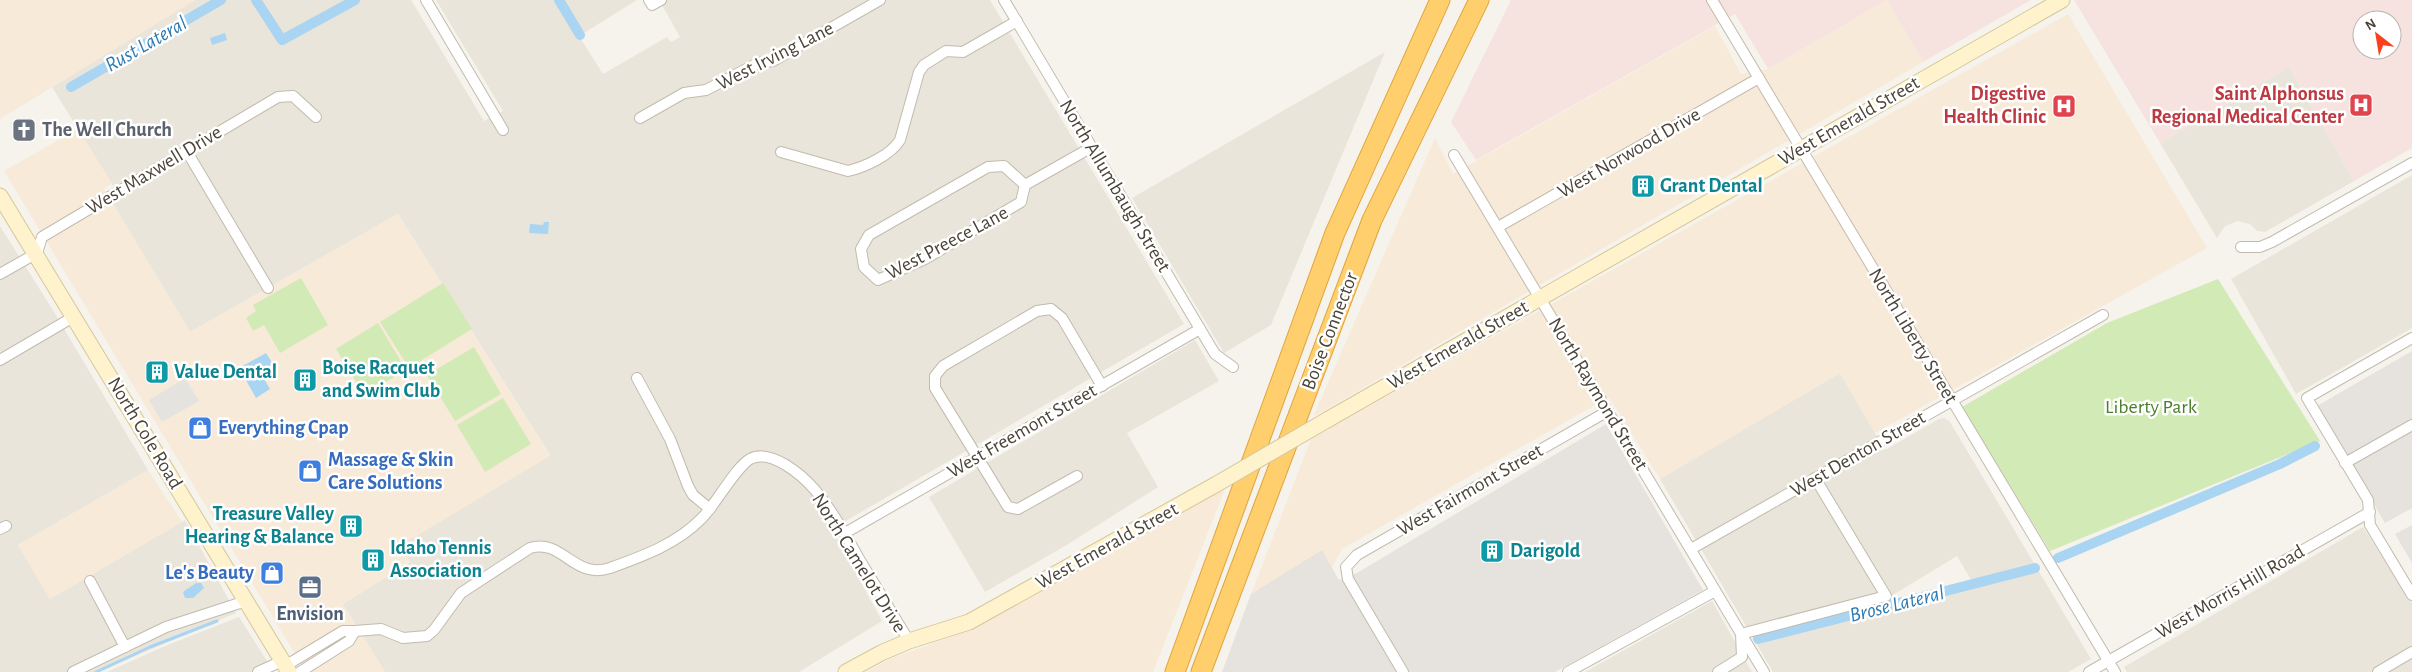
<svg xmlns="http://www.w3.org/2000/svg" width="2412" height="672" viewBox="0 0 2412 672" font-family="'Alegreya Sans',sans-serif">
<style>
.residential{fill:#eae5da;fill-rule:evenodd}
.commercial{fill:#f7ead8}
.industrial{fill:#e6e2dd}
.medical{fill:#f6e3e0;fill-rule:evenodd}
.green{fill:#d2eab5}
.parking{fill:#e5e3e0}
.water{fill:#a9d4f2}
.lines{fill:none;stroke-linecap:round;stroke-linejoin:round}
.stream{stroke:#a9d4f2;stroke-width:3}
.canal{stroke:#a9d4f2;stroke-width:10}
.minor-casing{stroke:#c2bbae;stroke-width:12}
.secondary-casing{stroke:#d6c79b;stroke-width:17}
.motorway-casing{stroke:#e0a43c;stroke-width:21}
.minor{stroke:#fff;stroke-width:10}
.secondary{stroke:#fff3cd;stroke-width:15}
.motorway{stroke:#ffcf6e;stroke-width:19}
.secondary-bridge-casing{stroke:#d6c79b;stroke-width:17;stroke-linecap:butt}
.secondary-bridge{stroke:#fff3cd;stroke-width:15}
.labels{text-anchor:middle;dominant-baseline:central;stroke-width:5;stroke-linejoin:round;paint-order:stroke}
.street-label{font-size:20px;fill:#4b4439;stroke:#fff}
.health-label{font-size:20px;font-weight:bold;fill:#be3a42;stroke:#fff;text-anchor:end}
.worship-label{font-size:20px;font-weight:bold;fill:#5b616d;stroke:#fff;text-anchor:start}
.culture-label{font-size:20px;font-weight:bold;fill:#0d838f;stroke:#fff;text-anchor:start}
.park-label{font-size:20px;fill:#4a7f2a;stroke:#fff}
.shop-label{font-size:20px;font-weight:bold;fill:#366cbe;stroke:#fff;text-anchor:start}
.service-label{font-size:20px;font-weight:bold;fill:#4e5e75;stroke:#fff}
.water-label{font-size:21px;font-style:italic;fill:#2e7ab2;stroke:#fff}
</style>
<rect width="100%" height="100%" fill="#f6f3ec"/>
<g class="residential">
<polygon points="195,0 411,0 484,121 503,111 436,0 637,0 579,36 603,74 667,37 671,42 680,37 659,0 990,0 1184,324 832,529 882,621 799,672 385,672 343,604 410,562 401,545 550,455 398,214 190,332 113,204 121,199 52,87"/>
<polygon points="1385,52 1271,325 1224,353 1132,198"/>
<polygon points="2289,67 2354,181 2265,232 2257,231 2250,224 2238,221 2225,226 2217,238 2160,143"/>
<polygon points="2412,175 2412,328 2296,394 2231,279"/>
<polygon points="0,226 54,312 148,470 18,545 50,599 185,520 236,613 98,672 0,672"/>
<polygon points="1195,340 1219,381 1127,433 1158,487 1065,546 985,592 929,497"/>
<path d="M1840 373 1885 450 1939 419 1944 418 1950 422 2091 659 2068 672H1773L1660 479ZM1957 556 1974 585 1878 605V604Z"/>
<polygon points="2363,527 2412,603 2412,672 2127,672 2124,667"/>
<polygon points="1712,601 1752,672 1585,672"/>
<polygon points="239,617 274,672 107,672 165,646"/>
</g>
<g class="commercial">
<polygon points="0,0 195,0 0,119"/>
<polygon points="1887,0 1923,62 1313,417 1435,138 1453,174 1715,26 1741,74 1768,69"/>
<polygon points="2068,14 2207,248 1875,433 1840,373 1660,479 1609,397 1342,549 1332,567 1322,551 1251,594 1311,439"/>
<polygon points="78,129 112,183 104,189 190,332 398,214 550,456 401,545 410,561 343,604 385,672 306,672 4,171"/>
<polygon points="148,470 182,522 50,599 18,545"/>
<polygon points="1225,489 1153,672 867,672 890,659 964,632"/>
</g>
<g class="industrial">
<polygon points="2412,351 2412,508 2385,523 2317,406"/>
<polygon points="1606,424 1703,590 1555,672 1222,672 1251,594 1322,550 1339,580 1357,573"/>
<polygon points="2412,525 2412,563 2395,534"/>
</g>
<g class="medical">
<polygon points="1511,0 1887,0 1768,69 1735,14 1476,160 1451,122"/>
<polygon points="1887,0 2031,0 1923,62"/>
<path d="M2074 0H2412V148L2354 181 2289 67 2160 143ZM2362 20H2392V50H2362Z"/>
</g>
<g class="green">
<polygon points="301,278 328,325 280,353 264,325 253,331 246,318 256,311 253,305"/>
<polygon points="2218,279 2320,441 2050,551 1962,407 2107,323"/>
<polygon points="443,283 472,329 409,368 380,322"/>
<polygon points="378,323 406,370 364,395 336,349"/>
<polygon points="474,347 501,394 455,421 427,375"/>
<polygon points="503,398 531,444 485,472 457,425"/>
</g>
<polygon class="parking" points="185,378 199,401 162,422 149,400"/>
<g class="water">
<polygon points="225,33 227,40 212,45 210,38"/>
<polygon points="544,222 549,222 548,234 529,233 530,224 543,225"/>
<polygon points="266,353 273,364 260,372 270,389 256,398 239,368"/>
<polygon points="196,583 201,583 204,588 193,598 185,598 183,592"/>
</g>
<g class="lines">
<polyline class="stream" points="96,672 150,647 217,621"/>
<g class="canal">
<polyline points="256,0 282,40 355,0"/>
<polyline points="559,0 580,35"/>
<polyline points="71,87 221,0"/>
<polyline points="2058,558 2280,464 2315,446"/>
<polyline points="1758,639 2035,568"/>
</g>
<g class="minor-casing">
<g id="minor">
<polyline points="426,0 503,130"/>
<polyline points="649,0 652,5 661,0"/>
<polyline points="1004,0 1215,354 1233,367"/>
<polyline points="1712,0 2115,672"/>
<polyline points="640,118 684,93 706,90 758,63 773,61 880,0"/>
<polyline points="186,150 268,288"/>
<path d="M781 152 848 171C865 167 891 155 900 140L919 72 924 65 946 51 963 52 1017 21"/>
<polyline points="1454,155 1764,672"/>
<polygon points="1004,166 1025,185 1021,202 925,259 878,280 864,267 861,249 869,235 988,167"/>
<polyline points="1025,185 1092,147"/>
<polyline points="1498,227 1759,78"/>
<polyline points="2241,247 2260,247 2272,242 2412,163"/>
<polyline points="0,274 37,253 42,237 278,97 293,96 316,117"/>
<polyline points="2412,338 2307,398 2368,500 2370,525 2412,595"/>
<polyline points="0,360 75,316"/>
<polyline points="637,378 670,439 688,486 693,495 710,509"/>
<polyline points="2345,463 2412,425"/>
<polyline points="1077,476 1018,509 1008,507 935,388 935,376 943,366 1037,311 1051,309 1062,318 1102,386"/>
<polyline points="0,529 6,526"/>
<polyline points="845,533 1200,329"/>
<polyline points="1691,549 2103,315"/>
<polyline points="90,581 125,647"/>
<path d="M355 631 381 629 403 638 427 636 434 630 461 593 530 548C563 538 573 580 610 568 643 556 677 544 702 518 716 504 735 468 750 459 771 448 802 475 815 490 832 510 845 534 858 557 875 585 892 613 909 641"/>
<polyline points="285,666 343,631 355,631 349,641 300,672"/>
<polyline points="73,672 166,627 246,601"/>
<polyline points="258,672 282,661"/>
<polyline points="1403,672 1348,579 1346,567 1357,555 1608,411"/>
<polyline points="1568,672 1715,591"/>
<polyline points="1718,672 1742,657 1741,634 1886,596 1815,478"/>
<polyline points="2089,672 2370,512"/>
<polyline points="2378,672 2412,652"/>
</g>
</g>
<g class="secondary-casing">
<g id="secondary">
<polyline points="0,196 289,672"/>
<polyline points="1327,420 2062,0"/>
<polyline points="846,672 881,653 909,641 969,622 1215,485"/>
</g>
</g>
<g class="motorway-casing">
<g id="motorway">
<polyline points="1175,672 1335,233 1440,0"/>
<polyline points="1201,672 1372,220 1479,0"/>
</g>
</g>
<use href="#minor" class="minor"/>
<use href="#secondary" class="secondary"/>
<use href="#motorway" class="motorway"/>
<g class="secondary-bridge-casing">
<polyline id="secondary-bridge" points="1215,485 1327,420"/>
</g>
<use href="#secondary-bridge" class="secondary-bridge"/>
</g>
<defs>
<g id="hospital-square" transform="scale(1.25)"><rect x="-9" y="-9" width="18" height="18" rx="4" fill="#e0444e" stroke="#fff"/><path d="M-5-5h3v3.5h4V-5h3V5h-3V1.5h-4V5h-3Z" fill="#fff"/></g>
<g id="church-square" transform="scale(1.25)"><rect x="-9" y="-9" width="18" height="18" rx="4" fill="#6b7280" stroke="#fff"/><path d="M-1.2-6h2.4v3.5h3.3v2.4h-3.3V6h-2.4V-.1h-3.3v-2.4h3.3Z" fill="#fff"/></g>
<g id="building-square" transform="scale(1.25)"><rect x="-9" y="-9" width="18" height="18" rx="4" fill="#0f9aa8" stroke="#fff"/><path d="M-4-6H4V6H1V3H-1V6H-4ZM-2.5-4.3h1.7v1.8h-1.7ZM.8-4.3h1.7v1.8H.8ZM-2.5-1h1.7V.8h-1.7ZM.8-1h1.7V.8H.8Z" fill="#fff"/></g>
<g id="shop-square" transform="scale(1.25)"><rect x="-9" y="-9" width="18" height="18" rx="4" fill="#3f7fe0" stroke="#fff"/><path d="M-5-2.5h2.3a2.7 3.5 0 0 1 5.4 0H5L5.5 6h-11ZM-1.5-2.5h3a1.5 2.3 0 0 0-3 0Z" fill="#fff"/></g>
<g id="office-square" transform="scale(1.25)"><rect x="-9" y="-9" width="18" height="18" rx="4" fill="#5c6f8a" stroke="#fff"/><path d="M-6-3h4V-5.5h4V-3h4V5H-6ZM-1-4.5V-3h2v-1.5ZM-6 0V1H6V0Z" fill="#fff"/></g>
</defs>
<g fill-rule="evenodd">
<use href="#hospital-square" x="2361" y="105"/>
<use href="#hospital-square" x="2064" y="106"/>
<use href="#church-square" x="24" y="130"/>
<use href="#building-square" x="1643" y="186"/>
<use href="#building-square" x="157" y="372"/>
<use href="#building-square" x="305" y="380"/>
<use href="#shop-square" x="200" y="428"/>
<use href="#shop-square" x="310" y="471"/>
<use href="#building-square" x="351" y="526"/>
<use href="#building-square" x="1492" y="551"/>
<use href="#building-square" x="373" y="560"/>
<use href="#shop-square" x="272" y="573"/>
<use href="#office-square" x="310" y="587"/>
</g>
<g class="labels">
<g class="street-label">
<text transform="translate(775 56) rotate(-27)">West Irving Lane</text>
<text transform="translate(1849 121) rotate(-30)">West Emerald Street</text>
<text transform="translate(1629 153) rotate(-30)">West Norwood Drive</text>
<text transform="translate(154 170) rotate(-31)">West Maxwell Drive</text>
<text transform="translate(1115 186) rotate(59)">North Allumbaugh Street</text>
<text transform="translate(947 243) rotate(-28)">West Preece Lane</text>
<text transform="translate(1330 331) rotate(-69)">Boise Connector</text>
<text transform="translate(1913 336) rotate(59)">North Liberty Street</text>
<text transform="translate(1458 345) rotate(-30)">West Emerald Street</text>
<text transform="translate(1598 394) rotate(59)">North Raymond Street</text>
<text transform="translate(1022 431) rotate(-30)">West Freemont Street</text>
<text transform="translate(145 433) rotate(59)">North Cole Road</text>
<text transform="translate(1858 454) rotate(-30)">West Denton Street</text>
<text transform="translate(1470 490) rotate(-30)">West Fairmont Street</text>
<text transform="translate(1107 546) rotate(-29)">West Emerald Street</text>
<text transform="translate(859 563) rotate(58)">North Camelot Drive</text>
<text transform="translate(2230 592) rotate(-30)">West Morris Hill Road</text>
</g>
<g class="health-label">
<text x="2046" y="94">Digestive<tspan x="2046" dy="23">Health Clinic</tspan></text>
<text x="2344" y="94">Saint Alphonsus<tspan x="2344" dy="23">Regional Medical Center</tspan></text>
</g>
<g class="worship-label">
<text x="42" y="130">The Well Church</text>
</g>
<g class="culture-label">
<text x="1660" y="186">Grant Dental</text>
<text x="322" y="368">Boise Racquet<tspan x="322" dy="23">and Swim Club</tspan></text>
<text x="174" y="372">Value Dental</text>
<text x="334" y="514" text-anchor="end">Treasure Valley<tspan x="334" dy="23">Hearing &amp; Balance</tspan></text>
<text x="390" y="548">Idaho Tennis<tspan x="390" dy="23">Association</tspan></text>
<text x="1510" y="551">Darigold</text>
</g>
<g class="park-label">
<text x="2151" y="407">Liberty Park</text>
</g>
<g class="shop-label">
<text x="218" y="428">Everything Cpap</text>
<text x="328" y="460">Massage &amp; Skin<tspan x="328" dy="23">Care Solutions</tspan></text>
<text x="254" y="573" text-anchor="end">Le's Beauty</text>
</g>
<g class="service-label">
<text x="310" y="614">Envision</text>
</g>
<g class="water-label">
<text transform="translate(146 44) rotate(-30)">Rust Lateral</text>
<text transform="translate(1897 604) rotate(-14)">Brose Lateral</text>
</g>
</g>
<g transform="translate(2377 35) rotate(329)"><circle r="24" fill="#ffffff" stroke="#b7b4b0"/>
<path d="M0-4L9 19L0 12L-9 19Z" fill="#fc3f1d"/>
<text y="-8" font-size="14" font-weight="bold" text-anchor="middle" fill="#4b4439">N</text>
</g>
</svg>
